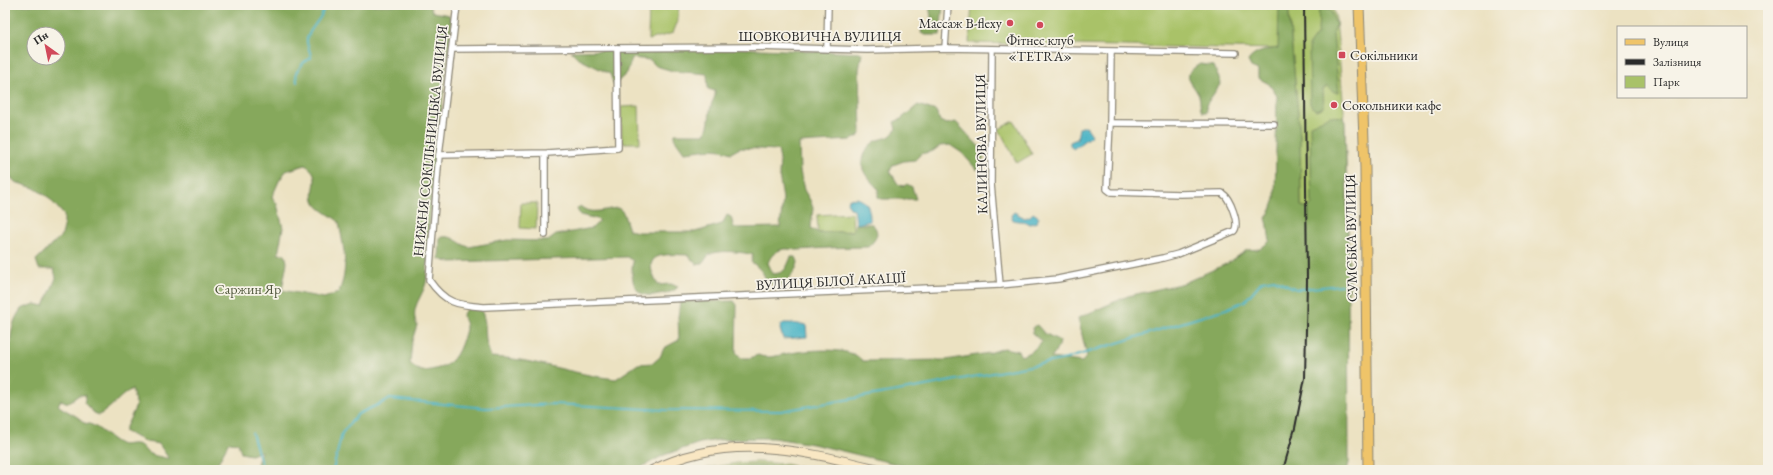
<svg xmlns="http://www.w3.org/2000/svg" width="1773" height="475" viewBox="0 0 1773 475" font-family="'EB Garamond',serif">
<style>
.green{fill:#a9c268;stroke:#6a764a}
.forest{fill:#86a85c;stroke:#586a44;fill-rule:evenodd}
.water{fill:#47b2c4;stroke:#396e78}
.lines{fill:none;stroke-linecap:round;stroke-linejoin:round}
.stream{stroke:#47b2c4;stroke-width:2}
.minor-casing{stroke:#8c8676;stroke-width:8}
.secondary-casing{stroke:#8c8676;stroke-width:10}
.primary-casing{stroke:#8c8676;stroke-width:11}
.minor{stroke:#fff;stroke-width:5.5}
.secondary{stroke:#f9e7c3;stroke-width:8}
.primary{stroke:#efc469;stroke-width:9}
.rail{stroke:#2b2b2b;stroke-width:2}
.poi-dot{fill:#d1495b;stroke:#f7f3e8;stroke-width:1.5}
.labels{text-anchor:middle;dominant-baseline:central;stroke-width:3.5;stroke-linejoin:round;paint-order:stroke}
.poi-label{font-size:14px;fill:#2b2b2b;stroke:#f7f3e8;text-anchor:start}
.street-label{font-size:14px;fill:#2b2b2b;stroke:#f7f3e8}
.park-label{font-size:14px;fill:#51583d;stroke:#f7f3e8}
</style>
<rect width="100%" height="100%" fill="#f7f3e8"/>
<filter id="ink" filterUnits="userSpaceOnUse"><feTurbulence type="fractalNoise" baseFrequency=".025" numOctaves="2"/><feDisplacementMap in="SourceGraphic" scale="8" xChannelSelector="R" yChannelSelector="G"/><feConvolveMatrix kernelMatrix="1 2 1 2 8 2 1 2 1" color-interpolation-filters="sRGB"/></filter>
<filter id="wash" filterUnits="userSpaceOnUse"><feTurbulence type="fractalNoise" baseFrequency=".012" numOctaves="4" result="noise"/><feDisplacementMap in="SourceGraphic" scale="16" xChannelSelector="R" yChannelSelector="G"/><feGaussianBlur stdDeviation="0.9" result="paint"/><feColorMatrix in="noise" values="0 0 0 0 0 0 0 0 0 0 0 0 0 0 0 0 0 1.4 0 .05"/><feComposite in="paint" operator="in"/></filter>
<g filter="url(#wash)">
<rect width="100%" height="100%" fill="#ece2c2"/>
<g class="green">
<polygon points="649,5 679,5 677,23 673,33 648,40"/>
<polygon points="972,5 1280,5 1279,49 969,43"/>
<polygon points="1288,5 1332,5 1336,19 1345,123 1350,290 1312,205 1308,208 1301,206 1300,136"/>
<polygon points="639,106 640,143 622,143 621,107"/>
<polygon points="1014,121 1032,154 1017,163 999,129"/>
<polygon points="521,203 537,203 536,229 520,228"/>
<polygon points="852,213 853,231 818,233 817,215"/>
<polygon points="756,462 785,464 812,470 697,470 737,463"/>
</g>
<g class="forest">
<path d="M5 5H429L433 12 449 15 452 22 434 169 426 259H428C427 268 428 278 425 286 420 300 410 309 417 325L412 341 410 363C420 373 422 372 435 369 452 366 458 354 463 339 464 336 466 331 466 327 466 322 461 317 464 312 468 306 475 308 481 310 486 320 485 329 486 340 487 346 489 351 491 357 533 358 573 375 616 379L638 364 653 363 660 357 664 348 679 340 678 317 680 302 734 301 737 305 736 352 741 358H750L758 355C769 360 780 354 791 353 808 350 838 348 853 354 857 355 860 359 863 361L946 360 989 353 1004 348 1018 351 1021 356 1032 351 1042 342 1032 333 1033 327 1037 325 1044 333 1060 341 1059 346 1051 358 1082 362 1087 356 1078 318 1128 296 1184 283 1228 263 1247 250 1260 249 1270 241C1268 233 1269 226 1266 218L1271 210 1275 199 1277 96 1269 84 1258 78V70L1251 67 1248 61C1255 51 1267 50 1278 48L1279 5H1288L1300 136 1301 206 1308 208 1312 204 1310 125 1330 116 1343 117 1345 123 1348 270 1349 463 1347 470H921L813 444 773 438H756L718 440 700 443 664 455 636 470H253L256 467 261 451 251 455 241 453 238 443 229 442 214 470H8V467H5V368C14 346 6 330 21 309L35 304 44 306 56 278 54 269H39L36 260 62 235 64 227V215L48 197 34 188 15 182 5 171ZM34 34H58V58H34ZM305 165C325 176 307 191 316 204 321 211 333 216 339 222 343 246 350 270 338 293L324 298 282 290 287 262 285 254H278L283 228 277 204 272 197 279 181 286 171ZM132 389 136 406 124 431 146 442 159 444 169 459C163 457 153 456 148 453 143 449 143 445 136 444 129 443 124 447 118 443 108 438 96 423 84 423 78 415 66 412 58 405L61 400 68 403 79 395H86L84 403 94 413 99 415C112 408 119 396 132 389Z"/>
<polygon points="929,5 943,5 940,35 925,35 921,33 923,24 932,23"/>
<polygon points="1325,8 1330,9 1336,25 1333,34 1339,92 1334,92 1327,86 1323,89 1324,106 1320,109 1315,110 1310,104 1309,45 1318,33 1319,9"/>
<path d="M733 48 862 53 859 70 861 132 858 137 851 140 799 143 800 171 804 190 810 200 813 208 811 228 819 233 853 231 855 224H872C881 232 876 240 868 247 845 247 822 248 799 250 791 250 785 247 778 251 772 254 770 258 768 263L773 274C786 273 786 268 791 257H796L798 262C797 270 788 282 780 285L767 283C764 273 760 268 751 262L753 255C744 252 717 249 709 255 707 257 705 260 703 263L696 264 688 255C663 254 639 252 658 285L671 284 678 287C672 293 667 293 658 294 655 295 649 296 646 295 631 292 631 272 633 261L627 257 448 262 439 259 440 238C452 233 458 244 469 247L507 240 548 241 556 235 592 228 600 221 597 219 580 215 577 209 580 206C591 216 604 209 618 208L623 212 629 230 638 232H695L722 224 727 215 731 217 734 228 780 227 783 199 779 175 780 160 778 150 740 148 731 153C715 146 701 151 684 152L674 138 675 134H705C711 122 708 117 711 106 712 100 716 98 715 91L708 89 707 74 673 71 656 66 650 60 632 58 627 73 614 85 610 74 579 59 571 51Z"/>
<path d="M1200 64 1214 66 1221 83 1206 105 1207 112H1202C1199 107 1201 102 1199 96 1192 81 1179 76 1200 64Z"/>
<path d="M918 105 936 111 940 121 946 124 956 122 984 152 982 164 977 170 962 153 950 145 940 146 933 151 921 154 915 160 904 161 893 165 890 171 898 184 904 186 907 184 912 187 916 199H882L878 197V189C874 184 869 180 866 175 857 162 864 148 876 141 886 136 888 141 896 129L894 122 901 119Z"/>
<polygon points="746,465 783,466 806,470 721,470 728,467"/>
</g>
<g class="water">
<polygon points="1086,126 1092,135 1073,149 1070,145 1070,142 1077,139 1079,128"/>
<path d="M857 198C869 202 870 210 870 221L857 224 856 222 854 209 850 208 847 202 848 199Z"/>
<path d="M1014 212 1025 218 1030 216 1033 213 1039 217 1037 222 1030 224C1022 219 1018 223 1012 219L1011 215Z"/>
<polygon points="784,323 790,323 806,325 807,337 783,339 780,329 781,325"/>
</g>
<g class="lines">
<g class="stream">
<path d="M297 82 296 73 304 62 311 58C311 51 306 46 307 39 310 26 324 19 324 5"/>
<polyline points="252,433 262,466 260,470"/>
<polyline points="333,470 342,433 358,414 390,399 486,408 554,404 666,410 781,411 920,387 1066,359 1226,309 1245,301 1262,281 1274,279 1296,289 1302,289 1341,285"/>
</g>
</g>
</g>
<g filter="url(#ink)">
<g class="lines">
<g class="minor-casing">
<g id="minor">
<path d="M457 5 439 155 429 280C445 303 456 305 484 307L1000 285 1058 279 1163 258 1178 254 1234 231C1240 224 1230 198 1222 193L1180 194 1111 192 1107 189 1110 123 1111 52"/>
<polyline points="827,48 828,5"/>
<polyline points="945,48 948,5"/>
<polyline points="452,49 753,47 867,50 945,48 1236,53"/>
<polyline points="992,49 991,184 1000,285"/>
<polyline points="1110,123 1274,124"/>
<polyline points="439,155 547,153 618,148 617,48"/>
<polyline points="545,235 545,154"/>
</g>
</g>
<g class="secondary-casing">
<path id="secondary" d="M652 470C730 431 803 451 883 470"/>
</g>
<g class="primary-casing">
<polyline id="primary" points="1359,5 1365,168 1368,470"/>
</g>
<use href="#minor" class="minor"/>
<use href="#secondary" class="secondary"/>
<use href="#primary" class="primary"/>
<polyline class="rail" points="1283,470 1295,428 1305,378 1307,281 1304,5"/>
</g>
</g>
<g class="poi-dot">
<circle cx="1010" cy="23" r="4"/>
<circle cx="1040" cy="25" r="4"/>
<rect x="1338" y="51" width="8" height="8" rx="2"/>
<circle cx="1334" cy="105" r="4"/>
</g>
<g class="labels">
<g class="poi-label">
<text x="1002" y="23" text-anchor="end">Массаж B-flexy</text>
<text x="1040" y="40" text-anchor="middle">Фітнес клуб<tspan x="1040" dy="16">«TETRA»</tspan></text>
<text x="1350" y="55">Сокільники</text>
<text x="1342" y="105">Сокольники кафе</text>
</g>
<g class="street-label">
<text x="820" y="36">ШОВКОВИЧНА ВУЛИЦЯ</text>
<text transform="translate(430 141) rotate(-84)">НИЖНЯ СОКІЛЬНИЦЬКА ВУЛИЦЯ</text>
<text transform="translate(981 144) rotate(-91)">КАЛИНОВА ВУЛИЦЯ</text>
<text transform="translate(1351 238) rotate(-91)">СУМСЬКА ВУЛИЦЯ</text>
<text transform="translate(831 281) rotate(-3)">ВУЛИЦЯ БІЛОЇ АКАЦІЇ</text>
</g>
<g class="park-label">
<text x="248" y="289">Саржин Яр</text>
</g>
</g>
<rect width="1773" height="475" fill="none" stroke="#f7f3e8" stroke-width="20"/>
<rect x="1617" y="26" width="130" height="72" fill="#f7f3e8" stroke="#a5a39c"/>
<rect x="1625" y="39" width="20" height="6" fill="#efc469" stroke="#a5a39c"/>
<text x="1653" y="46" font-size="12" fill="#2b2b2b">Вулиця</text>
<rect x="1625" y="59" width="20" height="6" fill="#2b2b2b" stroke="#a5a39c"/>
<text x="1653" y="66" font-size="12" fill="#2b2b2b">Залізниця</text>
<rect x="1625" y="76" width="20" height="12" fill="#a9c268" stroke="#a5a39c"/>
<text x="1653" y="86" font-size="12" fill="#2b2b2b">Парк</text>
<g transform="translate(46 46) rotate(327)"><circle r="19" fill="#f7f3e8" stroke="#a5a39c"/>
<path d="M0-3L7 15L0 10L-7 15Z" fill="#d1495b"/>
<text y="-6" font-size="11" font-weight="bold" text-anchor="middle" fill="#2b2b2b">Пн</text>
</g>
</svg>
